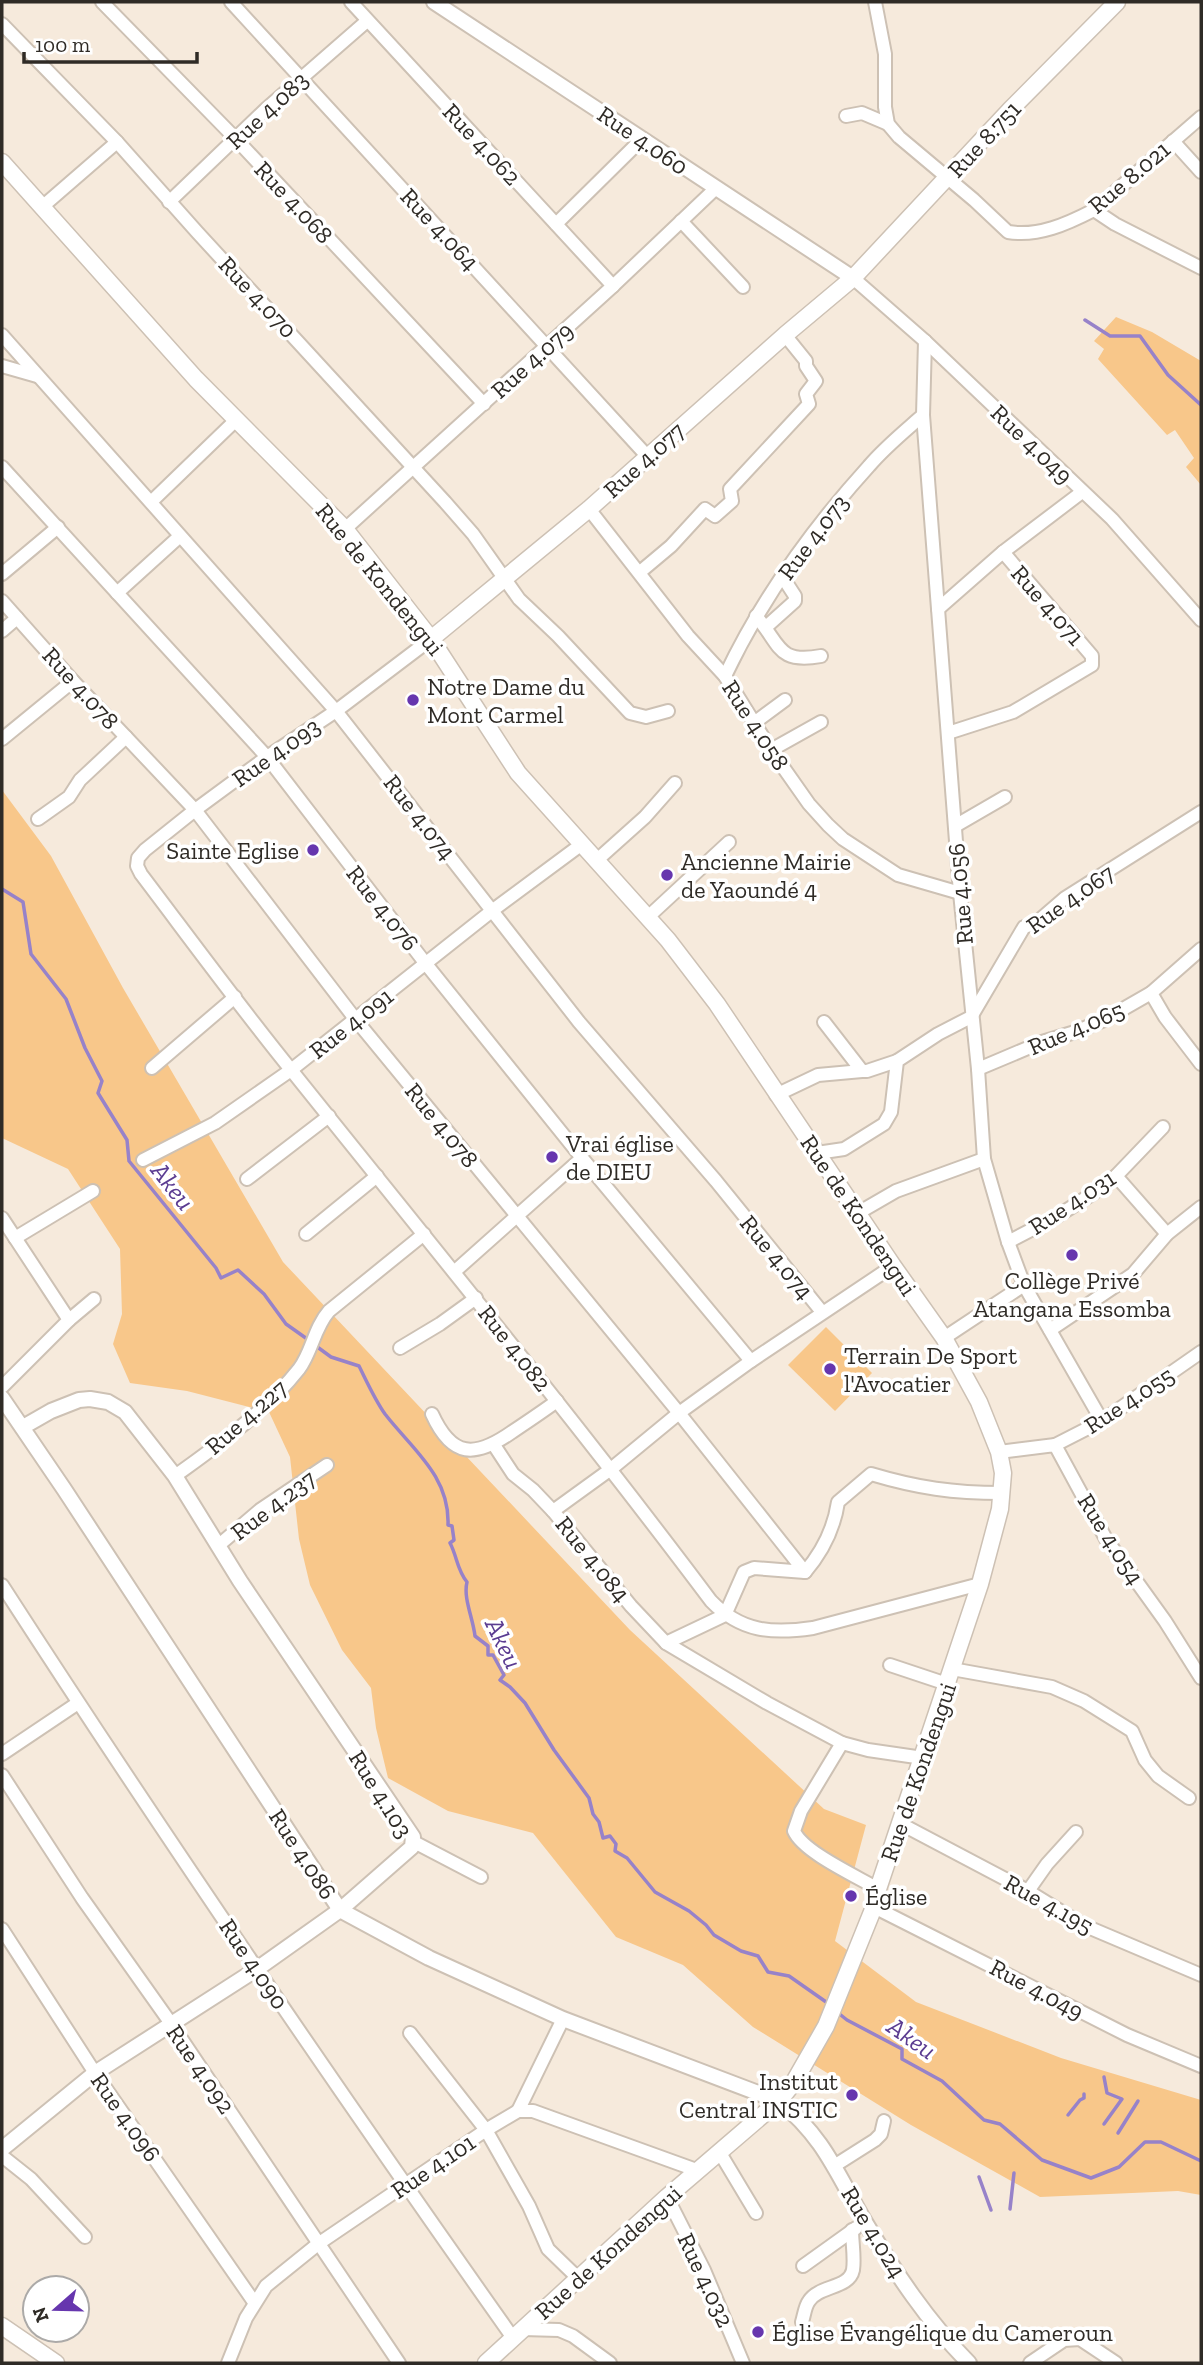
<svg xmlns="http://www.w3.org/2000/svg" width="1203" height="2365" viewBox="0 0 1203 2365" font-family="'Zilla Slab',serif">
<style>
.green{fill:#f8c78a}
.lines{fill:none;stroke-linecap:round;stroke-linejoin:round}
.stream{stroke:#9782c9;stroke-width:3.5}
.minor-casing{stroke:#cdc1b4;stroke-width:16}
.tertiary-casing{stroke:#cdc1b4;stroke-width:18}
.secondary-casing{stroke:#cdc1b4;stroke-width:19}
.minor{stroke:#fff;stroke-width:12}
.tertiary{stroke:#fff;stroke-width:14}
.secondary{stroke:#fff;stroke-width:16}
.poi-dot{fill:#6636ae;stroke:#fff;stroke-width:2.5}
.labels{text-anchor:middle;dominant-baseline:central;stroke-width:7;stroke-linejoin:round;paint-order:stroke}
.street-label{font-size:24px;fill:#2f2b26;stroke:#fff}
.poi-label{font-size:24px;fill:#2f2b26;stroke:#fff;text-anchor:start}
.water-label{font-size:26px;font-style:italic;fill:#5b3c91;stroke:#fff}
</style>
<rect width="100%" height="100%" fill="#f6eadc"/>
<g class="green">
<polygon points="1116,317 1152,332 1201,361 1201,485 1186,467 1194,458 1175,430 1167,435 1098,359 1104,349 1094,341"/>
<polygon points="2,790 51,856 123,988 283,1262 630,1630 824,1809 866,1825 835,1941 916,2002 1061,2058 1201,2100 1201,2195 1178,2191 1040,2197 911,2125 753,2027 683,1965 616,1937 533,1833 448,1811 388,1778 376,1728 371,1688 342,1650 310,1585 299,1539 290,1457 269,1412 187,1391 130,1383 113,1344 122,1314 120,1249 68,1169 2,1138"/>
<polygon points="826,1327 872,1373 835,1411 788,1365"/>
</g>
<g class="lines">
<g class="stream">
<polyline points="1085,320 1110,336 1140,336 1168,375 1201,405"/>
<polyline points="2,889 23,902 31,954 66,999 85,1048 102,1081 98,1093 127,1140 129,1161 216,1268 221,1278 238,1270 264,1294 286,1324 310,1341"/>
<path d="M316 1346 331 1357 359 1366C367 1382 375 1400 385 1414 412 1449 450 1476 448 1525L452 1526 454 1540 450 1543C457 1556 457 1570 467 1582 463 1598 473 1618 475 1636L488 1646V1655H493L504 1675 500 1680 510 1687 525 1703 554 1750 589 1798 593 1814 599 1822 603 1838 610 1836 616 1844 615 1851 627 1858 655 1892 689 1911 706 1925 714 1935 741 1951 758 1956 768 1972 789 1976 829 2004"/>
<polyline points="837,2012 847,2020 902,2049 902,2059 942,2081 984,2120 1000,2124 1042,2160 1091,2178 1119,2167 1145,2142 1161,2142 1201,2161"/>
<polyline points="1104,2077 1107,2093 1122,2099 1104,2124"/>
<polyline points="1068,2115 1080,2100 1084,2098 1084,2094"/>
<polyline points="1118,2133 1138,2101"/>
<polyline points="979,2177 991,2210"/>
<polyline points="1010,2209 1014,2173"/>
</g>
<g class="minor-casing">
<g id="minor">
<polyline points="102,2 235,138 484,404"/>
<polyline points="231,2 648,457"/>
<polyline points="351,2 613,286"/>
<path d="M875 2 885 54V107L888 124 899 137 974 200 1008 232C1038 237 1067 224 1094 210L1201 117"/>
<polyline points="2,24 117,142 197,232 445,502 473,534 519,599 558,636 630,713 646,717 668,711"/>
<polyline points="846,116 862,113 888,124"/>
<polyline points="1173,141 1201,172"/>
<polyline points="169,202 266,109 367,21"/>
<polyline points="42,207 117,142"/>
<polyline points="1094,210 1115,224 1201,268"/>
<polyline points="681,221 743,287"/>
<polyline points="556,224 642,139"/>
<polyline points="853,278 925,341 1112,519 1201,620"/>
<polyline points="2,335 336,711 579,1022 716,1181 822,1312"/>
<polyline points="925,341 923,415 960,893 978,1069 984,1159 1008,1242 1024,1285 1102,1421"/>
<polyline points="2,366 37,376"/>
<polyline points="2,467 267,757 426,964 582,1158 751,1361"/>
<polyline points="151,502 236,420"/>
<polyline points="589,509 688,636 725,676 771,750 809,804 828,825 843,839 898,875 960,893"/>
<polyline points="345,529 613,286 715,189"/>
<polyline points="640,572 671,546 705,509 715,516 732,501 730,489 809,404 806,394 816,381 806,366 806,361 785,335"/>
<polyline points="2,574 58,527"/>
<polyline points="117,593 180,536"/>
<polyline points="2,601 73,681 195,810 356,1020 679,1413 805,1572 754,1568 744,1572 725,1615 666,1643"/>
<polyline points="938,609 1003,552 1082,492"/>
<path d="M756 616C781 645 777 664 821 656"/>
<polyline points="766,627 795,601 795,596 782,576"/>
<polyline points="2,631 17,618"/>
<path d="M431 639 336 711 267 757 195 810 145 850 138 858 137 866 141 874C191 940 240 1007 292 1071 433 1247 576 1421 711 1601 741 1632 772 1634 813 1628L980 1584"/>
<path d="M725 676C761 600 812 529 869 466 885 447 905 431 923 415"/>
<polyline points="754,723 785,700"/>
<polyline points="948,733 1013,712 1092,665 1092,656 1003,552"/>
<polyline points="2,739 73,681"/>
<polyline points="771,750 821,722"/>
<polyline points="38,819 69,797 80,780 126,737"/>
<polyline points="955,826 1005,797"/>
<polyline points="597,860 645,817 675,783"/>
<polyline points="648,917 729,842"/>
<polyline points="1151,993 1165,1017 1201,1064"/>
<polyline points="824,1022 862,1071 867,1071 897,1061"/>
<polyline points="152,1068 235,997"/>
<polyline points="978,1069 1042,1042 1075,1032 1104,1020 1151,993 1201,949"/>
<polyline points="776,1095 818,1075 862,1071"/>
<polyline points="817,1153 844,1149 884,1124 891,1112 897,1061 938,1034 971,1017 1024,927 1036,923 1065,898 1201,812"/>
<polyline points="143,1160 215,1123 291,1070 493,910 582,844"/>
<polyline points="1116,1176 1167,1234"/>
<polyline points="247,1179 329,1116"/>
<polyline points="858,1213 896,1191 984,1159"/>
<polyline points="2,1218 69,1320 2,1387"/>
<polyline points="306,1234 377,1176"/>
<polyline points="15,1238 93,1191"/>
<polyline points="1008,1242 1056,1217 1092,1194 1116,1176 1163,1127"/>
<polyline points="893,1266 751,1361 679,1413 611,1469 553,1511 631,1606 666,1643 767,1703 842,1743 868,1750 923,1758"/>
<polyline points="454,1272 582,1158"/>
<polyline points="69,1320 94,1299"/>
<polyline points="1050,1330 1133,1274 1167,1234 1201,1207"/>
<polyline points="944,1338 1024,1285"/>
<polyline points="400,1348 440,1324 476,1298"/>
<path d="M432 1414C452 1458 475 1458 512 1432 527 1422 542 1412 557 1401"/>
<polyline points="494,1445 513,1474 533,1490 553,1511"/>
<polyline points="1055,1445 1102,1421 1201,1352"/>
<polyline points="999,1452 1055,1445 1106,1539 1165,1621 1201,1678"/>
<path d="M175 1476C219 1444 265 1412 299 1369 312 1352 314 1328 329 1311L424 1234"/>
<polyline points="219,1545 260,1510 327,1465"/>
<path d="M805 1572C823 1551 834 1529 838 1502L871 1474C918 1488 953 1493 1002 1493"/>
<path d="M2 1585C166 1839 338 2090 513 2338"/>
<polyline points="890,1665 947,1684"/>
<polyline points="952,1669 1052,1687 1084,1701 1132,1731 1145,1760 1158,1776 1189,1798"/>
<path d="M842 1743 801 1811 794 1831C803 1852 856 1876 878 1889"/>
<polyline points="2,1754 78,1703"/>
<polyline points="2,1775 82,1898 172,2025 399,2363"/>
<polyline points="901,1824 1028,1891 1083,1925 1201,1975"/>
<polyline points="414,1842 481,1877"/>
<polyline points="1028,1891 1047,1864 1076,1832"/>
<polyline points="874,1907 1127,2035 1201,2066"/>
<polyline points="2,1929 95,2073 254,2302"/>
<polyline points="410,2033 486,2130 529,2206 548,2249 580,2280"/>
<polyline points="518,2111 563,2019"/>
<polyline points="720,2153 756,2213"/>
<polyline points="2,2156 31,2179 85,2237"/>
<polyline points="834,2166 875,2140 881,2134 884,2121"/>
<polyline points="667,2197 704,2270 743,2363"/>
<polyline points="803,2266 856,2228"/>
<path d="M802 2322C804 2316 805 2306 809 2301 819 2285 849 2289 853 2270 855 2258 852 2242 852 2230"/>
<polyline points="522,2329 559,2330 573,2336 610,2363"/>
<polyline points="228,2363 246,2318 266,2286 318,2244 486,2130 518,2111 533,2111 699,2171"/>
<polyline points="1030,2363 1064,2340 1080,2339 1116,2363"/>
</g>
</g>
<g class="tertiary-casing">
<g id="tertiary">
<polyline points="434,2 853,278"/>
<path d="M2 1398 64 1489 340 1910 429 1958 563 2019 779 2101C824 2137 837 2174 865 2222 895 2272 928 2322 969 2363"/>
<polyline points="2,2149 95,2073 257,1969 340,1910 412,1847 413,1837 240,1581 175,1476 125,1412 108,1402 90,1399 79,1400 51,1411 23,1427"/>
</g>
</g>
<g class="secondary-casing">
<g id="secondary">
<polyline points="2,162 196,379 345,529 431,639 518,773 668,940 717,1004 893,1266 944,1338 979,1402 999,1452 1003,1473 1000,1509 980,1584 878,1889 874,1907 826,2026 794,2082 779,2101 667,2197 486,2363"/>
<polyline points="431,639 589,509 785,335 853,278 1010,110 1117,2"/>
<polyline points="2,2326 56,2363"/>
</g>
</g>
<use href="#minor" class="minor"/>
<use href="#tertiary" class="tertiary"/>
<use href="#secondary" class="secondary"/>
</g>
<g class="poi-dot">
<circle cx="413" cy="700" r="7"/>
<circle cx="313" cy="850" r="7"/>
<circle cx="667" cy="875" r="7"/>
<circle cx="552" cy="1157" r="7"/>
<circle cx="1072" cy="1255" r="7"/>
<circle cx="830" cy="1369" r="7"/>
<circle cx="851" cy="1896" r="7"/>
<circle cx="852" cy="2095" r="7"/>
<circle cx="758" cy="2332" r="7"/>
</g>
<g class="labels">
<g class="street-label">
<text transform="translate(267 110) rotate(-43)">Rue 4.083</text>
<text transform="translate(984 139) rotate(-47)">Rue 8.751</text>
<text transform="translate(643 140) rotate(34)">Rue 4.060</text>
<text transform="translate(482 144) rotate(47)">Rue 4.062</text>
<text transform="translate(1129 177) rotate(-40)">Rue 8.021</text>
<text transform="translate(294 202) rotate(47)">Rue 4.068</text>
<text transform="translate(440 229) rotate(47)">Rue 4.064</text>
<text transform="translate(258 297) rotate(47)">Rue 4.070</text>
<text transform="translate(532 360) rotate(-42)">Rue 4.079</text>
<text transform="translate(1032 444) rotate(44)">Rue 4.049</text>
<text transform="translate(644 460) rotate(-42)">Rue 4.077</text>
<text transform="translate(813 537) rotate(-53)">Rue 4.073</text>
<text transform="translate(380 579) rotate(51)">Rue de Kondengui</text>
<text transform="translate(1048 605) rotate(49)">Rue 4.071</text>
<text transform="translate(81 688) rotate(48)">Rue 4.078</text>
<text transform="translate(756 725) rotate(57)">Rue 4.058</text>
<text transform="translate(276 752) rotate(-35)">Rue 4.093</text>
<text transform="translate(420 817) rotate(52)">Rue 4.074</text>
<text transform="translate(960 894) rotate(-95)">Rue 4.056</text>
<text transform="translate(1070 899) rotate(-35)">Rue 4.067</text>
<text transform="translate(383 908) rotate(52)">Rue 4.076</text>
<text transform="translate(351 1023) rotate(-38)">Rue 4.091</text>
<text transform="translate(1076 1028) rotate(-23)">Rue 4.065</text>
<text transform="translate(442 1125) rotate(51)">Rue 4.078</text>
<text transform="translate(1072 1202) rotate(-33)">Rue 4.031</text>
<text transform="translate(859 1215) rotate(56)">Rue de Kondengui</text>
<text transform="translate(777 1257) rotate(51)">Rue 4.074</text>
<text transform="translate(515 1348) rotate(52)">Rue 4.082</text>
<text transform="translate(1129 1400) rotate(-33)">Rue 4.055</text>
<text transform="translate(246 1417) rotate(-41)">Rue 4.227</text>
<text transform="translate(273 1505) rotate(-37)">Rue 4.237</text>
<text transform="translate(1111 1539) rotate(58)">Rue 4.054</text>
<text transform="translate(593 1559) rotate(51)">Rue 4.084</text>
<text transform="translate(918 1772) rotate(-71)">Rue de Kondengui</text>
<text transform="translate(381 1794) rotate(58)">Rue 4.103</text>
<text transform="translate(303 1854) rotate(57)">Rue 4.086</text>
<text transform="translate(1049 1904) rotate(29)">Rue 4.195</text>
<text transform="translate(254 1964) rotate(56)">Rue 4.090</text>
<text transform="translate(1037 1989) rotate(28)">Rue 4.049</text>
<text transform="translate(201 2069) rotate(56)">Rue 4.092</text>
<text transform="translate(126 2117) rotate(55)">Rue 4.096</text>
<text transform="translate(433 2166) rotate(-34)">Rue 4.101</text>
<text transform="translate(874 2232) rotate(59)">Rue 4.024</text>
<text transform="translate(608 2252) rotate(-42)">Rue de Kondengui</text>
<text transform="translate(706 2280) rotate(65)">Rue 4.032</text>
</g>
<g class="poi-label">
<text x="427" y="686">Notre Dame du<tspan x="427" dy="28">Mont Carmel</tspan></text>
<text x="299" y="850" text-anchor="end">Sainte Eglise</text>
<text x="681" y="861">Ancienne Mairie<tspan x="681" dy="28">de Yaoundé 4</tspan></text>
<text x="566" y="1143">Vrai église<tspan x="566" dy="28">de DIEU</tspan></text>
<text x="1072" y="1280" text-anchor="middle">Collège Privé<tspan x="1072" dy="28">Atangana Essomba</tspan></text>
<text x="844" y="1355">Terrain De Sport<tspan x="844" dy="28">l'Avocatier</tspan></text>
<text x="865" y="1896">Église</text>
<text x="838" y="2081" text-anchor="end">Institut<tspan x="838" dy="28">Central INSTIC</tspan></text>
<text x="772" y="2332">Église Évangélique du Cameroun</text>
</g>
<g class="water-label">
<text transform="translate(173 1186) rotate(52)">Akeu</text>
<text transform="translate(504 1643) rotate(64)">Akeu</text>
<text transform="translate(912 2038) rotate(35)">Akeu</text>
</g>
</g>
<rect width="1203" height="2365" fill="none" stroke="#2f2b26" stroke-width="7"/>
<g transform="translate(56 2309) rotate(250)"><circle r="33" fill="#ffffff" stroke="#acaaa8" stroke-width="2"/>
<path d="M0-5L12 26L0 18L-12 26Z" fill="#6636ae"/>
<text y="-10" font-size="19" font-weight="bold" text-anchor="middle" fill="#2f2b26">N</text>
</g>
<path d="M24 52v10h173v-10" fill="none" stroke="#2f2b26" stroke-width="3.5"/>
<text x="35" y="52" font-size="21" fill="#2f2b26" stroke="#ffffff" stroke-width="5" paint-order="stroke">100 m</text>
</svg>
